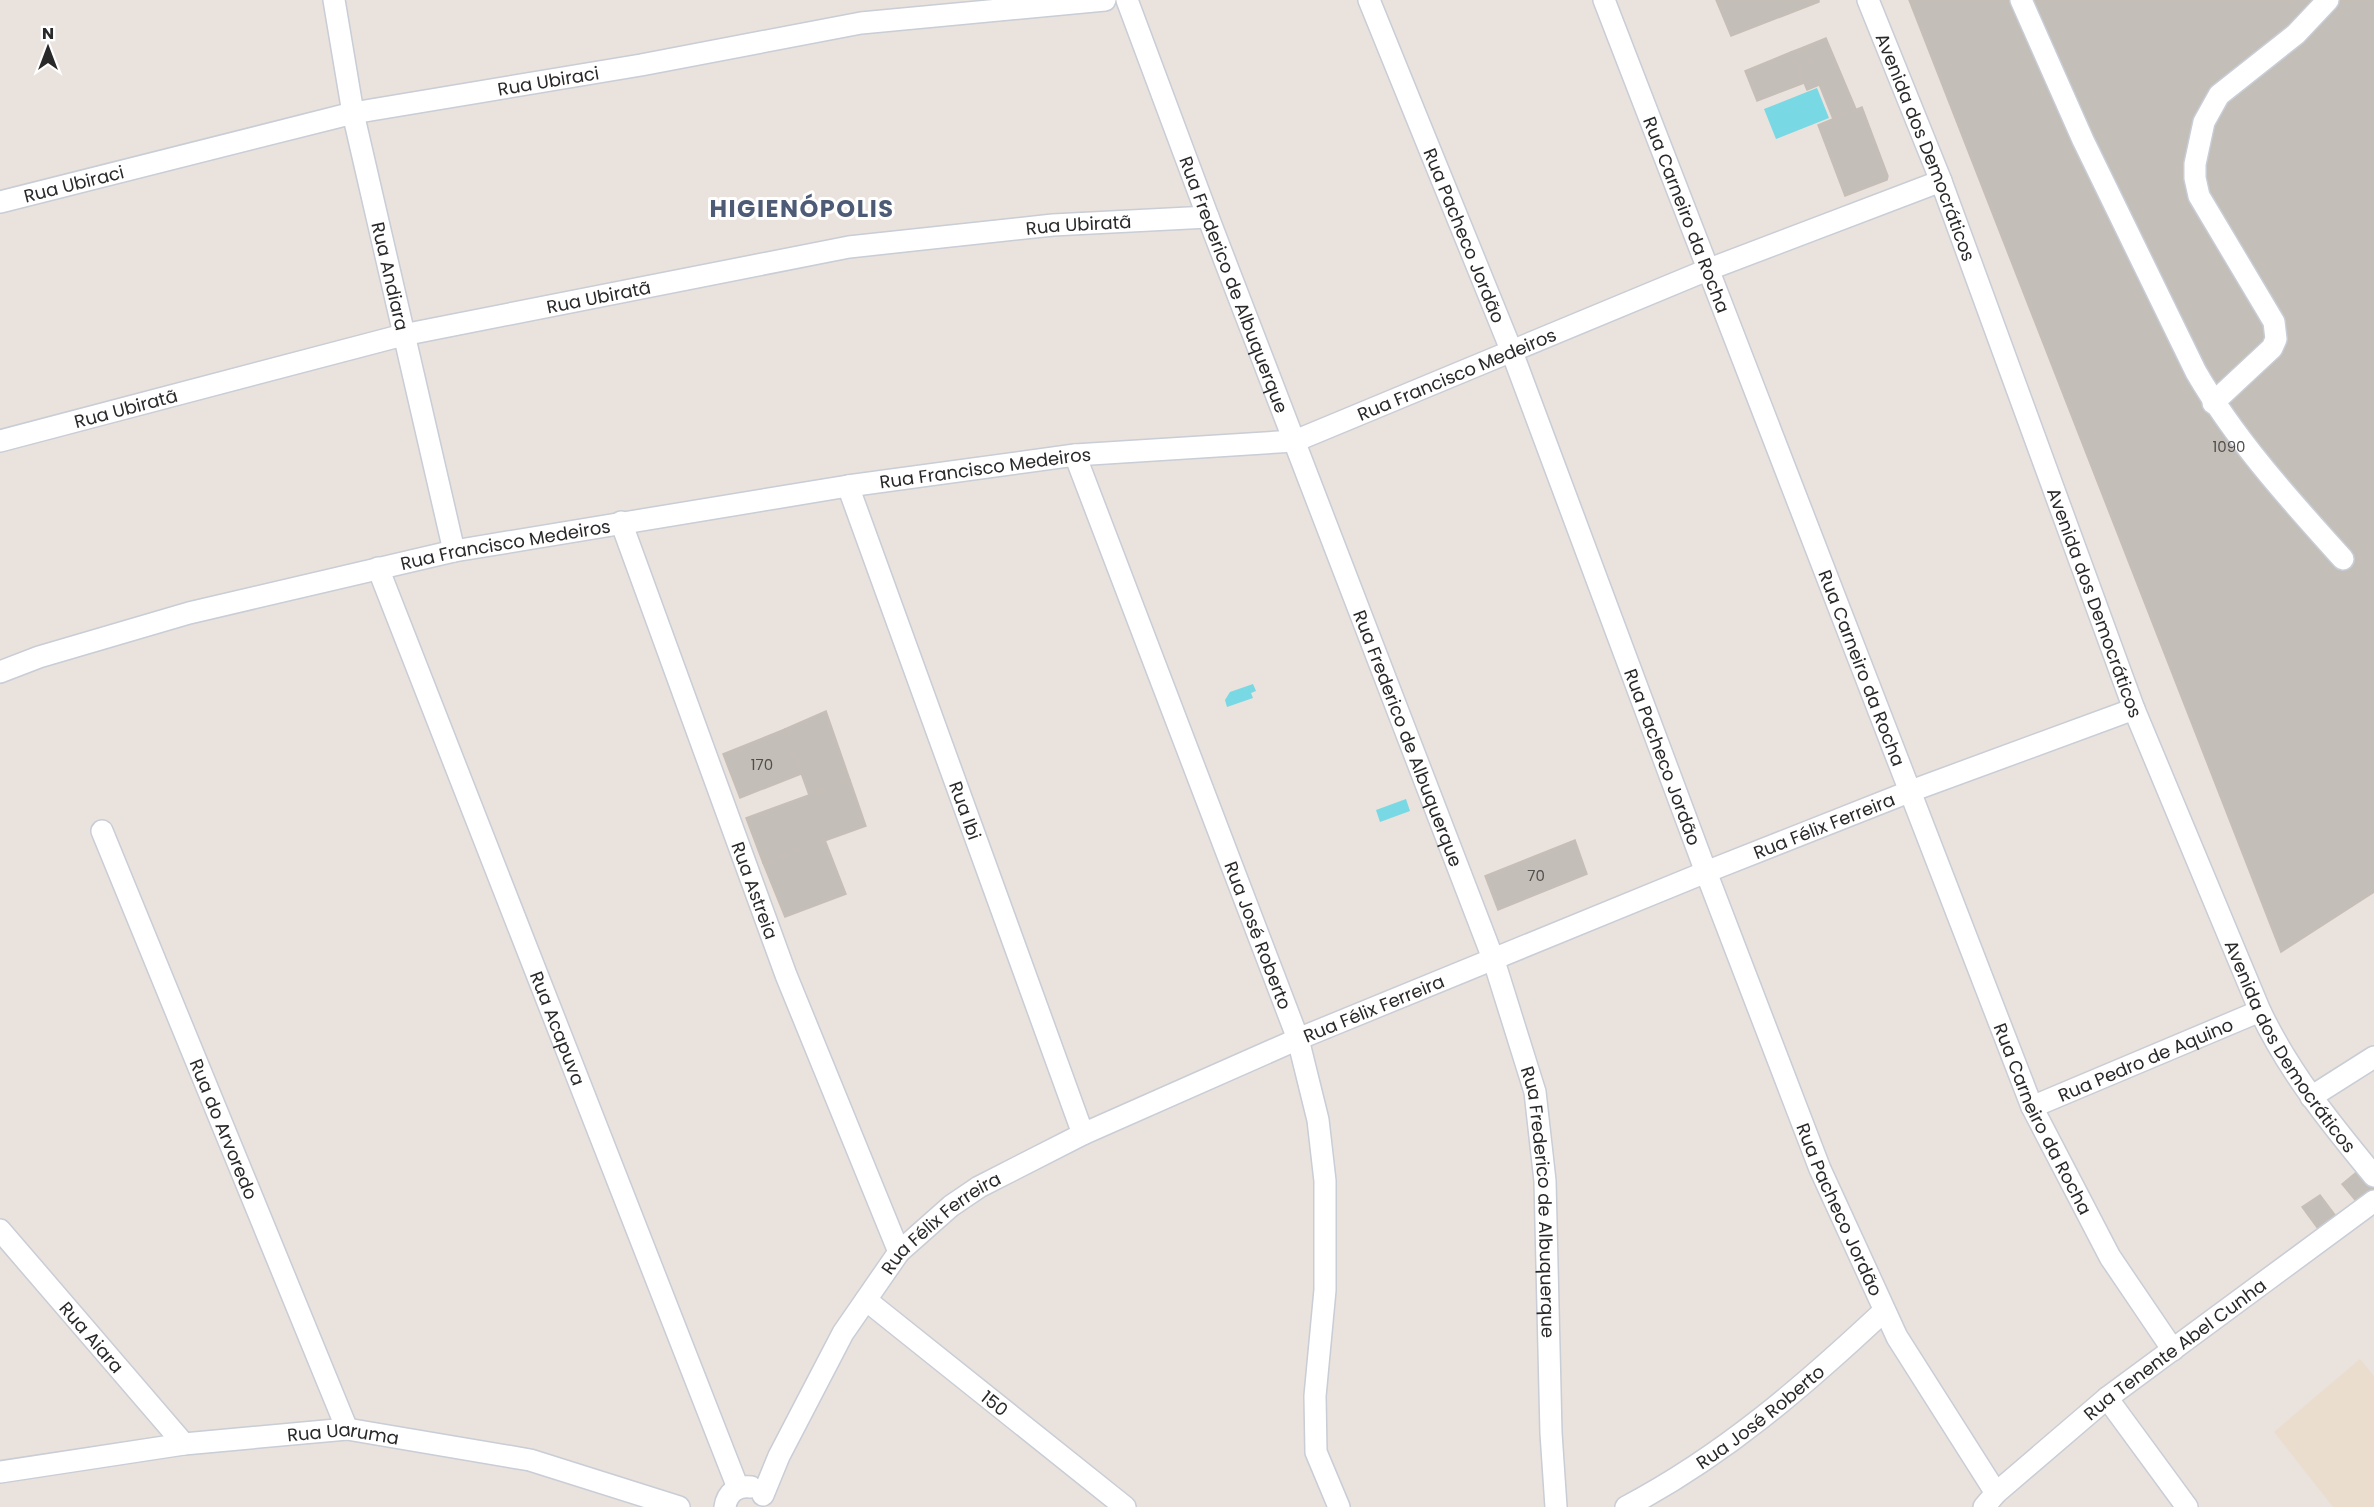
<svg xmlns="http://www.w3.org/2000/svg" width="2374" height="1507" viewBox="0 0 2374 1507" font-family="Poppins,sans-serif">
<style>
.education{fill:#ebddcd}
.water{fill:#78d8e4}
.building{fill:#c3beb8;stroke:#c6beb6;stroke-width:1.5}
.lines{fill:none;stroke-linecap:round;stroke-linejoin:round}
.minor-casing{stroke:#c8cdd6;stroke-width:24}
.minor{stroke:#fff;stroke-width:21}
.labels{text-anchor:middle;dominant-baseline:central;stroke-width:6;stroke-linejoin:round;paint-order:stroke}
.number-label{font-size:15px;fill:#504e4d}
.street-label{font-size:18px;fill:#292929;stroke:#fff}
.district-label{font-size:24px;font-weight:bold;letter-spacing:1.5px;fill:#4e5b76;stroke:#fff}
</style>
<rect width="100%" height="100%" fill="#eae2dc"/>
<polygon class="education" points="2360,1359 2374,1376 2374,1507 2333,1507 2274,1432"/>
<g class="water">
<polygon points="1817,88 1829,118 1776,139 1764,109"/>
<polygon points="1253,684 1256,691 1251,693 1253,698 1227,707 1225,700 1230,692"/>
<polygon points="1406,799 1410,811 1380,822 1376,810"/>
</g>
<g class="building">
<polygon points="1716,0 1819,0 1819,2 1731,36"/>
<polygon points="1909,0 2374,0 2374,892 2281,952"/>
<polygon points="1826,38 1856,109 1833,119 1804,47"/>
<polygon points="1804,47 1819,85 1807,90 1791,52"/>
<polygon points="1791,52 1804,83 1757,101 1745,71"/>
<polygon points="1862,107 1888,176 1887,180 1845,196 1818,125"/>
<polygon points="826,711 850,780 809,795 785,729"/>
<polygon points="785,729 801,774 740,798 723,754"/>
<polygon points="850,780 866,826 763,863 746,818"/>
<polygon points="825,840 846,894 785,917 763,863"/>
<polygon points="1575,840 1587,874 1498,910 1485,876"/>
<polygon points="2359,1170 2374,1187 2374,1194 2360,1206 2342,1184"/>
<polygon points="2320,1195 2338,1219 2321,1233 2302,1207"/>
</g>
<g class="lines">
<g class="minor-casing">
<g id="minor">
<path id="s1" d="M334 0 353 113 454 551"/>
<path id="s2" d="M1127 0 1208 217 1494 961 1535 1092 1545 1181 1551 1433 1556 1507"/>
<path id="s3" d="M1369 0 1512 352 1706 872 1820 1169 1897 1337 1996 1493"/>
<path id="s4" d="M1604 0 2032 1107 2110 1257 2173 1350"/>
<path id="s5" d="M1868 0 1941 181 2134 709 2260 1011C2289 1072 2331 1124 2374 1176"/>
<path d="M2021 0 2083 140 2196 372C2236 441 2290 500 2343 559"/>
<path id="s6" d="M0 202 353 113 641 65 861 23 1105 0"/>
<polyline points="2213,403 2272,348 2276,339 2274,322 2199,196 2195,178 2195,164 2204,122 2219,95 2296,34 2328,0"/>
<path id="s7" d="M0 441 403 335 849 247 1053 225 1208 217"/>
<path id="s8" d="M1075 455 1298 1039 1318 1120 1325 1181V1290L1315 1396 1316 1452 1339 1507"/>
<path id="s9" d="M848 486 1083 1134"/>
<path id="s10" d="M621 522 786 975 899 1252"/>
<path id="s11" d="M378 568 738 1488"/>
<path id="s12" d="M0 672 39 657 189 613 454 551 848 486 1075 455 1295 441 1707 270 1941 181"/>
<path id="s13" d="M102 831 347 1429"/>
<polyline points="2311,1097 2374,1057"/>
<path id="s14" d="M2032 1107 2260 1011"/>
<path id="s15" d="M0 1230 184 1444"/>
<path id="s16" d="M866 1300 1125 1507"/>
<polyline points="2107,1398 2187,1507"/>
<path id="s17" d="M0 1472 184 1444 347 1429 530 1460 679 1507"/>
<path id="s18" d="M763 1495 779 1456 843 1333 899 1252 951 1206 979 1187 1083 1134 1298 1039 1706 872 1911 791 2134 709"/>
<path d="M725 1507C727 1493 737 1485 751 1487"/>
<path id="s19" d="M1626 1507C1723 1456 1804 1386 1884 1311"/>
<path id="s20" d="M1984 1507 1996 1493 2107 1398 2374 1201"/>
</g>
</g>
<use href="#minor" class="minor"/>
</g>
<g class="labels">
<g class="number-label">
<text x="2229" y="446">1090</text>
<text x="762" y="764">170</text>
<text x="1536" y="875">70</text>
</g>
<g class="street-label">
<text stroke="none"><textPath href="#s6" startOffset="562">Rua Ubiraci</textPath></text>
<text stroke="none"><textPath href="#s5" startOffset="158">Avenida dos Democráticos</textPath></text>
<text stroke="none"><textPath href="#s6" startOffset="76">Rua Ubiraci</textPath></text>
<text stroke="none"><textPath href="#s4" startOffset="230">Rua Carneiro da Rocha</textPath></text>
<text stroke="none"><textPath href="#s7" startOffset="1102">Rua Ubiratã</textPath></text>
<text stroke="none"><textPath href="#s3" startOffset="254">Rua Pacheco Jordão</textPath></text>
<text stroke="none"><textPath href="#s1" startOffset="282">Rua Andiara</textPath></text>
<text stroke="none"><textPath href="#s2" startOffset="304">Rua Frederico de Albuquerque</textPath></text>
<text stroke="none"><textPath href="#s7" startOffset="616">Rua Ubiratã</textPath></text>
<text stroke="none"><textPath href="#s12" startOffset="1494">Rua Francisco Medeiros</textPath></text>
<text stroke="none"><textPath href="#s7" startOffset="130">Rua Ubiratã</textPath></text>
<text stroke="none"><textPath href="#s12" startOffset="1008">Rua Francisco Medeiros</textPath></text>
<text stroke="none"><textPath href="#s12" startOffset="522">Rua Francisco Medeiros</textPath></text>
<text stroke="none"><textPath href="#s5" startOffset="644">Avenida dos Democráticos</textPath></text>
<text stroke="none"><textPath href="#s4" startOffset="716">Rua Carneiro da Rocha</textPath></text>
<text stroke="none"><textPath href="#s2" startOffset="790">Rua Frederico de Albuquerque</textPath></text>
<text stroke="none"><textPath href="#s3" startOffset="812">Rua Pacheco Jordão</textPath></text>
<text stroke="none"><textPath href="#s9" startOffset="345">Rua Ibi</textPath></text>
<text stroke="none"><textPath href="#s18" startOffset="1302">Rua Félix Ferreira</textPath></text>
<text stroke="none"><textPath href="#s10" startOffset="392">Rua Astreia</textPath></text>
<text stroke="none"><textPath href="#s8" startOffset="514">Rua José Roberto</textPath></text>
<text stroke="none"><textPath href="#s18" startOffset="816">Rua Félix Ferreira</textPath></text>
<text stroke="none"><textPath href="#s11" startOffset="494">Rua Acapuva</textPath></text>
<text stroke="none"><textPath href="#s5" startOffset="1130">Avenida dos Democráticos</textPath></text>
<text stroke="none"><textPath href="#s14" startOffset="123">Rua Pedro de Aquino</textPath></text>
<text stroke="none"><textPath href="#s4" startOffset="1202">Rua Carneiro da Rocha</textPath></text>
<text stroke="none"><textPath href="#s13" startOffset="322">Rua do Arvoredo</textPath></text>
<text stroke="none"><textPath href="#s2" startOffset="1276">Rua Frederico de Albuquerque</textPath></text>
<text stroke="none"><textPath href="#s3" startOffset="1298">Rua Pacheco Jordão</textPath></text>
<text stroke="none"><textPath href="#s18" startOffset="330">Rua Félix Ferreira</textPath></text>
<text stroke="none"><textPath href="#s15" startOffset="141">Rua Aiara</textPath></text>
<text stroke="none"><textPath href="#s20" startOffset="248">Rua Tenente Abel Cunha</textPath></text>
<text stroke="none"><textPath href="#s16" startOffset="165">150</textPath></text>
<text stroke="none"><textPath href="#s19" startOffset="162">Rua José Roberto</textPath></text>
<text stroke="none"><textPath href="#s17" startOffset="346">Rua Uaruma</textPath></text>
</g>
<g class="district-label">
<text x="802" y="208">HIGIENÓPOLIS</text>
</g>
</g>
<g transform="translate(48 48)" stroke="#ffffff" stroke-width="4.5" paint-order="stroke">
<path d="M0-4.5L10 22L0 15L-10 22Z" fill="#292929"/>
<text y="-9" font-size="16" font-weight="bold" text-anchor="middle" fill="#292929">N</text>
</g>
</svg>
